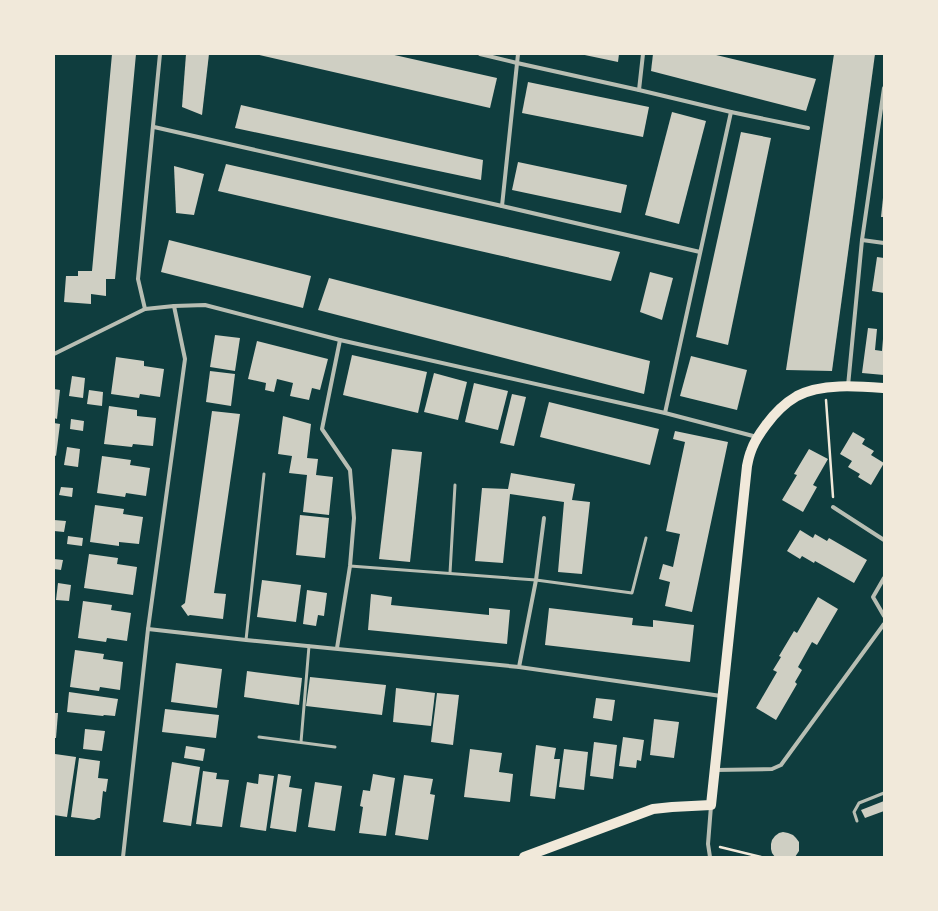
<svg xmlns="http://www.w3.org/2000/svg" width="938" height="911" viewBox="0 0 938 911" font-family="'Alegreya Sans',sans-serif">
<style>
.building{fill:#cfcfc3}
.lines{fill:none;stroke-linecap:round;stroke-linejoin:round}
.path{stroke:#f1e9da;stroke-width:2.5}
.service{stroke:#b8beb3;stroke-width:3}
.minor{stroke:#b8beb3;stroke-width:4}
.primary{stroke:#f1e9da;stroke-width:10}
</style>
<rect width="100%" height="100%" fill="#0f3d3e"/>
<g class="building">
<polygon points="112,54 136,54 115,279 106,279 106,296 91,294 91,304 64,302 66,276 78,276 78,271 92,271"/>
<polygon points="186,54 209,54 202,115 182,107"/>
<polygon points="255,54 390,54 497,78 490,108"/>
<polygon points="580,54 619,54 618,62"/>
<polygon points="653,54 712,54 816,79 806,111 651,71"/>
<polygon points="834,54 875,54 832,371 786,370"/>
<polygon points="528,82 649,107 643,137 522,113"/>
<polygon points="241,105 483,160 481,180 235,128"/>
<polygon points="672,112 706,121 679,224 645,215"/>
<polygon points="741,132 771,138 728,345 696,337"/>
<polygon points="518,162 627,185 621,213 512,190"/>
<polygon points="226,164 620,252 611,281 218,191"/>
<polygon points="174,166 204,174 194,215 176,213"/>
<polygon points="883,198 884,198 884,217 881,217"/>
<polygon points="169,240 311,276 303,308 161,272"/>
<polygon points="877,257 884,258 884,293 872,291"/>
<polygon points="650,272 673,278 662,320 640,312"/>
<polygon points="329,278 650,361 644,394 318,310"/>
<polygon points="868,328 877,329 875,350 882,351 883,339 884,339 884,375 862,373"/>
<polygon points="215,335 240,338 235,371 210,367"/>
<polygon points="257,341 328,359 320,390 312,388 309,400 290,396 293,383 277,379 274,392 265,390 266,383 248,379"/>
<polygon points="352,355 427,372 418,413 343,395"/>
<polygon points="691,356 747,370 737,410 680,396"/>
<polygon points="116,357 144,361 144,366 164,369 160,397 140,394 139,398 111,394"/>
<polygon points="210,371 235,374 231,406 206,402"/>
<polygon points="434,373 467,382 458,420 424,412"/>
<polygon points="72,376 85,378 83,398 69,396"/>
<polygon points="474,383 508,391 498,430 465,422"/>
<polygon points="54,389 60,390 57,419 54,418"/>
<polygon points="89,390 103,392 102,406 87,404"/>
<polygon points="512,394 526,397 514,446 500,443"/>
<polygon points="549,402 659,429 650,465 540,437"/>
<polygon points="109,406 137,410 137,416 156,418 153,446 133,444 132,447 104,444"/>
<polygon points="212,411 240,414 214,593 226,594 223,619 190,615 188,616 181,606 185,603"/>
<polygon points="283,416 311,424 307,458 318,459 316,475 333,477 329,515 303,512 307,475 289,473 292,456 278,454"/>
<polygon points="71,419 84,421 83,431 70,429"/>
<polygon points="54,423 60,424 56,456 54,455"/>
<polygon points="675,431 728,442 692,612 665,606 670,582 659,579 663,564 673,567 680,534 666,531 685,442 673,439"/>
<polygon points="853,432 865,439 862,444 874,451 871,455 884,463 871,485 858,477 860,474 848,467 852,461 840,454"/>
<polygon points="67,447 80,449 78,467 64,465"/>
<polygon points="392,449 422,452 410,562 379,559"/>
<polygon points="809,449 828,459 813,485 817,487 803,512 782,500 797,475 794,474"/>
<polygon points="102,456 131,460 130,465 150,468 146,496 126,493 125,497 97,493"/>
<polygon points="511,473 575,484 572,500 590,502 582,574 558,572 564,502 510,494 503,563 475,561 482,488 508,489"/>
<polygon points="61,487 73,488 72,497 59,495"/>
<polygon points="95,505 124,509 123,514 143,517 139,544 119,542 119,546 90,542"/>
<polygon points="300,515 329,518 325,558 296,555"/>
<polygon points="54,520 66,521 64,532 54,531"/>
<polygon points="800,530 813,538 815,534 827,541 829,538 867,560 854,583 815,561 814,563 802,556 800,559 787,551"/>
<polygon points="68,536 83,538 82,546 67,544"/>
<polygon points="89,554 118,558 117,564 137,567 133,595 84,588"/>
<polygon points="54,559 63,560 61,570 54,569"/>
<polygon points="262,580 301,585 296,622 257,617"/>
<polygon points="58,583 71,585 69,601 56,600"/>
<polygon points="307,590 327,593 324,616 318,615 316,626 303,624"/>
<polygon points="371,594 392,597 391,605 489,615 489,608 510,610 507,644 368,630"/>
<polygon points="818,597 838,609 817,645 812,642 798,667 802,670 795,682 797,684 776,720 756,708 777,672 773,670 781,657 779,656 794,631 797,633"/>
<polygon points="83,601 112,605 111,610 131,613 127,641 107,638 106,642 78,638"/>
<polygon points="549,608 633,618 632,625 653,627 653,620 694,625 690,662 545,645"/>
<polygon points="75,650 104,654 103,659 123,662 120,690 100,687 99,691 70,687"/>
<polygon points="176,663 222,669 217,708 171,702"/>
<polygon points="247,671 302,678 299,705 244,697"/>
<polygon points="310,677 386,685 382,715 306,706"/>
<polygon points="396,688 435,693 431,726 393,722"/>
<polygon points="69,692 118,699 115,716 104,715 103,716 67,712"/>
<polygon points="437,693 459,695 453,745 431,742"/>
<polygon points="596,698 615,700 612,721 593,718"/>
<polygon points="165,709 219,715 216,738 162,732"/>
<polygon points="54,713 58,713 56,738 54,738"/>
<polygon points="654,719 679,722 674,758 650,755"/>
<polygon points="85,729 105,731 102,751 83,749"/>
<polygon points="623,737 644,740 641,761 637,760 636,768 619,766"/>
<polygon points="594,742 617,745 613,779 590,776"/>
<polygon points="536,745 556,748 554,759 560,759 555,799 530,796"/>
<polygon points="186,746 205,749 203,761 184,758"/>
<polygon points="470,749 502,753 499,772 513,774 510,802 464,797"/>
<polygon points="564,749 588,752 584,790 559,787"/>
<polygon points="55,754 76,757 67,817 54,815 54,760"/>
<polygon points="79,758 100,761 98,778 108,779 106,792 103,791 100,818 98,818 94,820 71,817"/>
<polygon points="172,762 200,767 191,826 163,822"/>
<polygon points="203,771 217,773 216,779 229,780 222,827 196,824"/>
<polygon points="259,774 274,776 266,831 240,827 247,782 258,784"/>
<polygon points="278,774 291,776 289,787 302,789 296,832 270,828"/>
<polygon points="373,774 395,778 386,836 359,833 363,807 360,806 363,790 370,791"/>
<polygon points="404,775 433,779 430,794 435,795 428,840 395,835"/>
<polygon points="315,782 342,786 335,831 308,827"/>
<polygon points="884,801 884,811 865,818 861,810"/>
<polygon points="783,832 788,833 793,835 796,838 799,842 799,851 795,857 775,857 772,853 771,849 771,844 772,840 775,836 779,833"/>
</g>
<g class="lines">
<g class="path">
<polyline points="826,400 833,497"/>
<polyline points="720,847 761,857"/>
</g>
<g class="service">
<polyline points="350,566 536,580 632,593 646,538"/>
<polyline points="450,573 455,485"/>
<polyline points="246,640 264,474"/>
<polyline points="259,737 335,747"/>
<polyline points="301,742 309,646"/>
<polyline points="857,821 854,812 859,803 884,793"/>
</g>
<g class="minor">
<polyline points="480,54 517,63 639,90 731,112 808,128"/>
<polyline points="639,90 643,54"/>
<polyline points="154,127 502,206 700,252"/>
<polyline points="502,206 518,54"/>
<polyline points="862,240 884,243"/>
<polyline points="145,309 138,279 160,54"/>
<polyline points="54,354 145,309 174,306 205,305 340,340 665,413 757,437"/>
<polyline points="848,386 862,240 884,88"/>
<polyline points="665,413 731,112"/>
<polyline points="833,507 884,540"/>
<polyline points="884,578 873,597 884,616"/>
<polyline points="148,629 246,640 519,667 721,696"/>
<polyline points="337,648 350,566 354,518 350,470 322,429 340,340"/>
<polyline points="519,667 536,580 544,518"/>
<polyline points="715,770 772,769 781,765 884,624"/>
<polyline points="123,857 148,629 185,359 174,306"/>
<polyline points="710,857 708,844 711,806"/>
</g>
<path class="primary" d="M524 857 653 809 672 807 711 805 747 466C748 461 749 456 751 451 754 442 760 433 766 425 774 414 785 403 797 396 821 383 858 386 884 388"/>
</g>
<rect width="938" height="911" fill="none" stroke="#f1e9da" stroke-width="110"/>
</svg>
